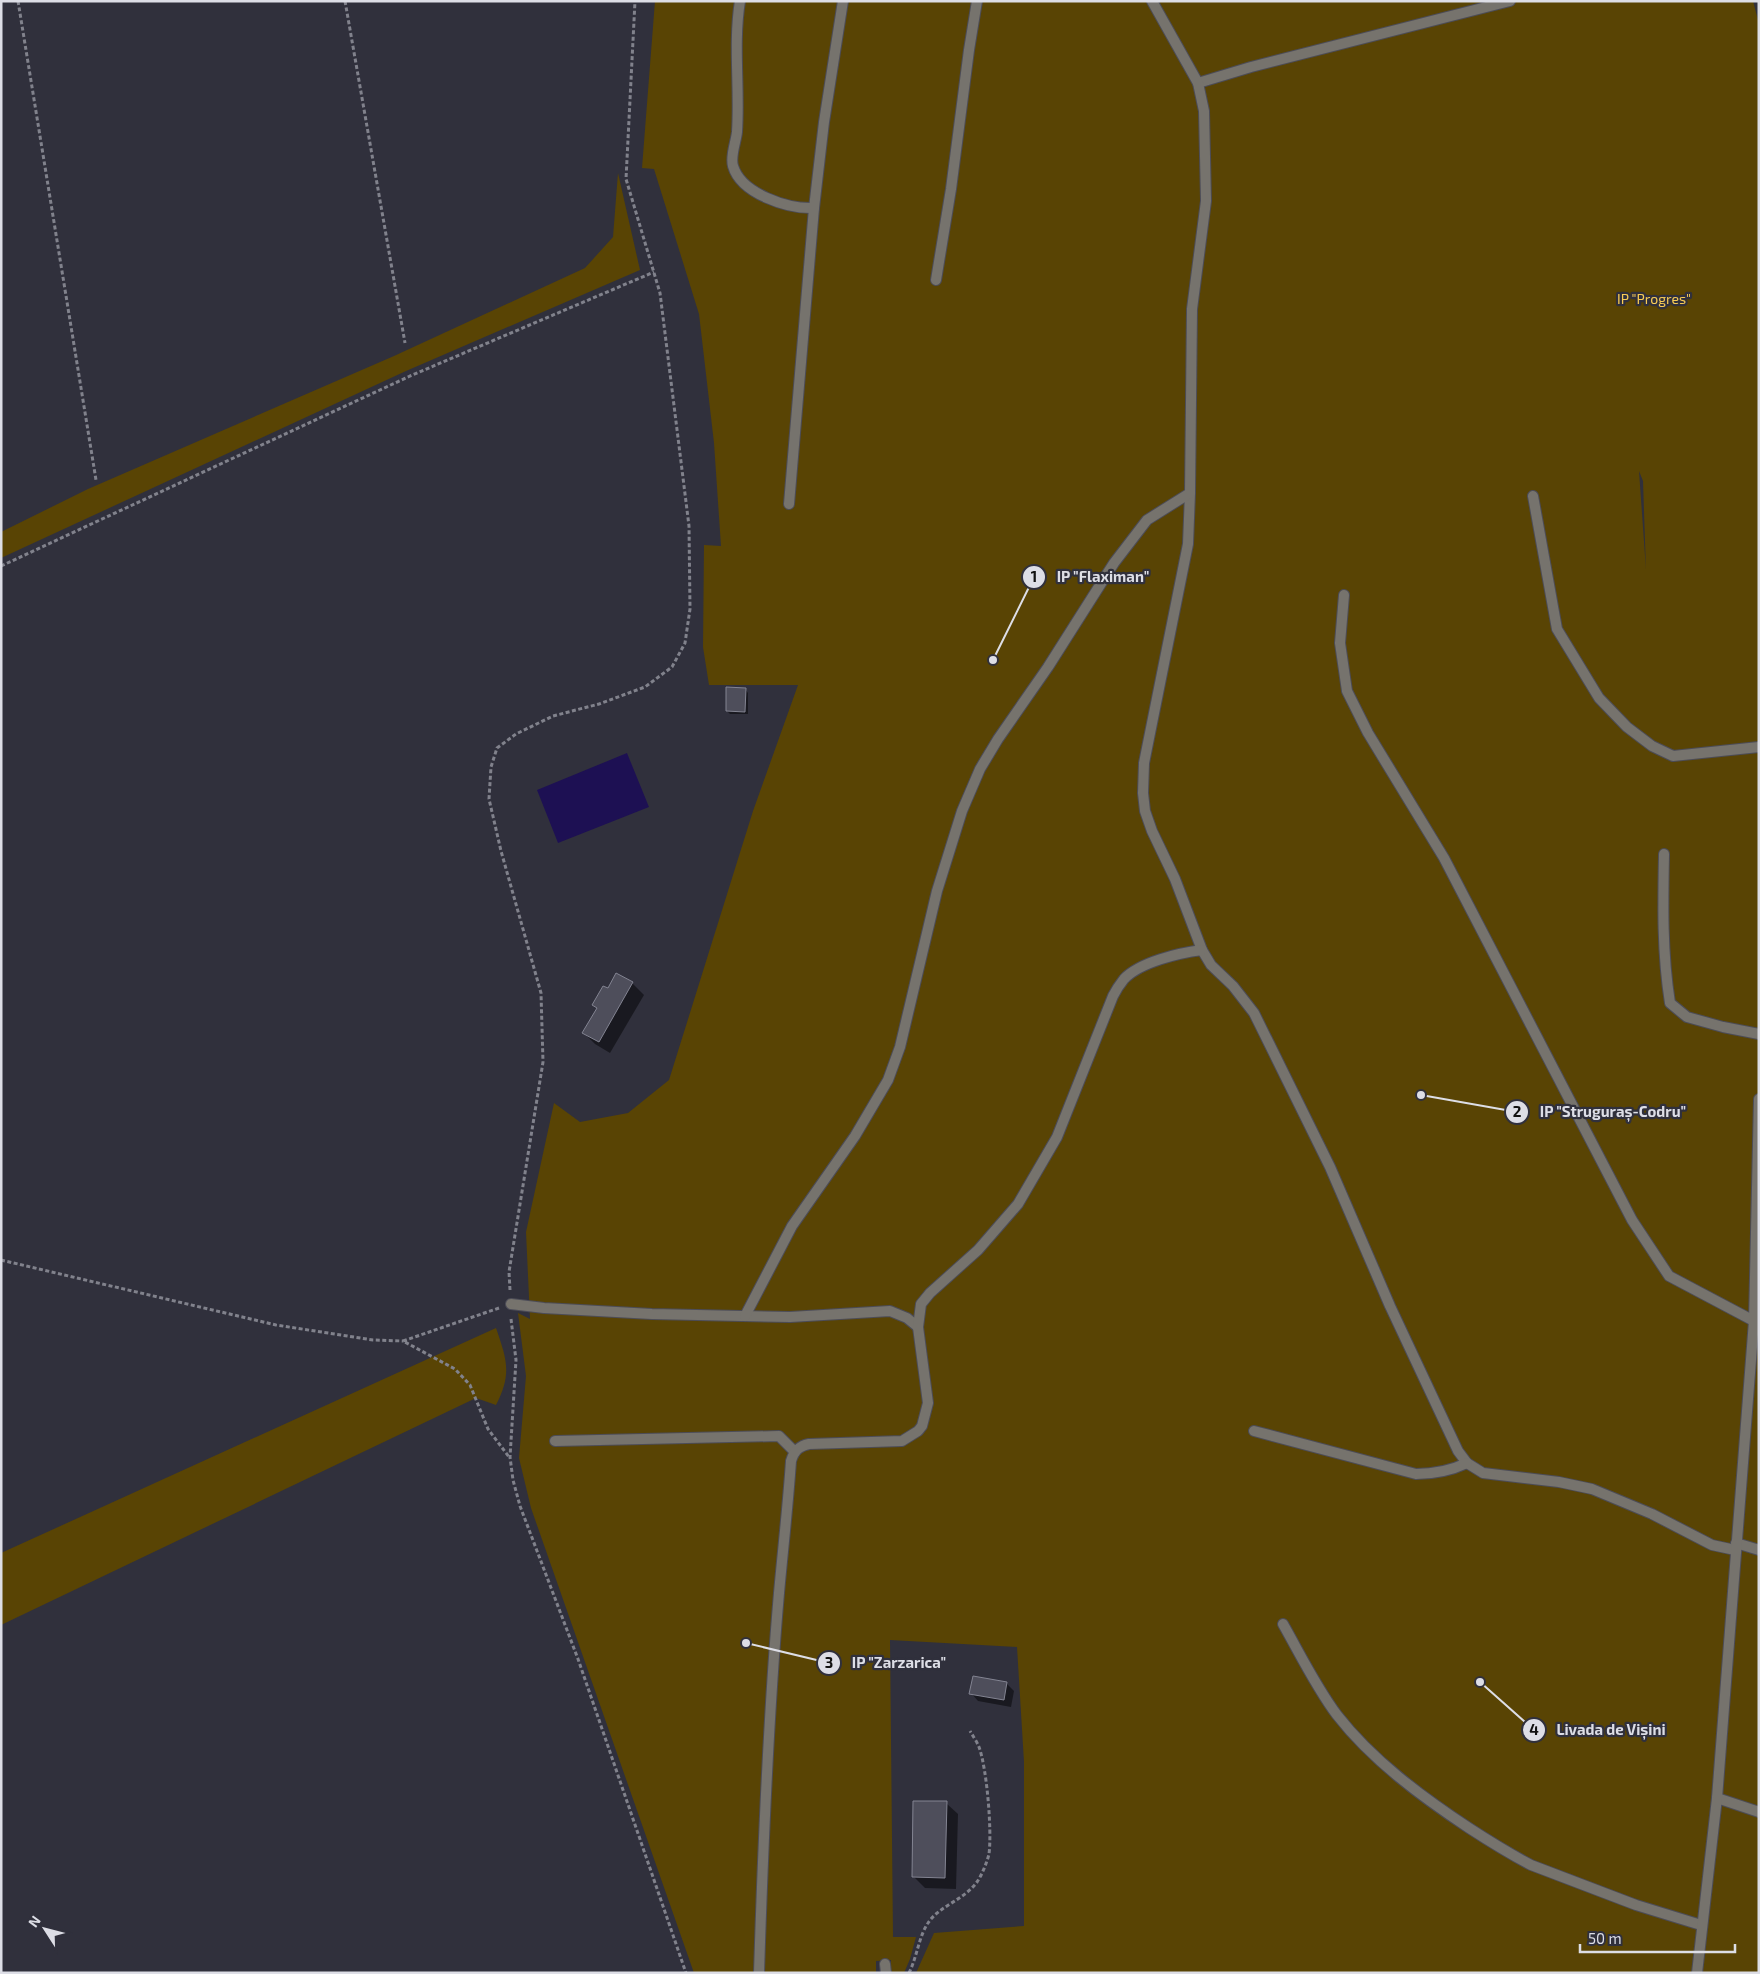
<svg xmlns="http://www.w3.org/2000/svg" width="1760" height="1974" viewBox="0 0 1760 1974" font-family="'Exo 2',sans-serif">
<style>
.green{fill:#594404;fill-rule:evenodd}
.water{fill:#1d1053}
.shadow{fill:#0007}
.building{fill:#4e4e5b;stroke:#838492}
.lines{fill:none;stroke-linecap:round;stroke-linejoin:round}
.street-casing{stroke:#4c4c57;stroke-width:12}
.path{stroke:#81828c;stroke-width:3;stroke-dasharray:4 2.5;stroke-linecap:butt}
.street{stroke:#76736d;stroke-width:10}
.labels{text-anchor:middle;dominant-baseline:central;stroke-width:4.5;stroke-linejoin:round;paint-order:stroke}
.park-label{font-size:14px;fill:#f9cd55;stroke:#30303c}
.leader{fill:none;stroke:#dddee6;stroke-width:2}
.callout-dot{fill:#dddee6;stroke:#30303c;stroke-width:2}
.mark-label{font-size:15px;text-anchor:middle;font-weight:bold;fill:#111}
.callout-label{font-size:15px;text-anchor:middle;font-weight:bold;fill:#dddee6;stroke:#30303c;stroke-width:4.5;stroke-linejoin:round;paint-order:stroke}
</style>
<rect width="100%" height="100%" fill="#30303c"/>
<g class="green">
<path d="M655 1H1753L1759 24V1973H916L934 1933 1024 1926V1762L1017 1647 890 1640 893 1937H916L910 1959 904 1973H891V1960L876 1961V1973H694L531 1508 519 1458 526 1376 518 1313 530 1319 526 1232 554 1103 580 1122 628 1113 669 1080 753 811 798 685H709L703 647 704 545 721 546 714 443 699 314 654 169 642 168ZM1639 471 1643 481 1646 571V570Z"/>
<polygon points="618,173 640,270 406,371 1,558 1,532 88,489 394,356 585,268 613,237"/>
<path d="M496 1328C507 1360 512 1374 496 1405L476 1398 1 1625V1553Z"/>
</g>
<polygon class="water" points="627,753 649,807 558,843 537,790"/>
<g class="shadow">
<polygon points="745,689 748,693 748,714 730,714 727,711"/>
<polygon points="632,983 644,995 610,1053 595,1044 584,1033 608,990"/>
<polygon points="1006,1683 1014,1691 1011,1707 978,1701 971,1693"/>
<polygon points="946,1803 958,1814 956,1889 925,1888 913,1876"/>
</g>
<g class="building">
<polygon points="726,687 746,688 745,712 726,711"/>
<polygon points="616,973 633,982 599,1042 582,1033 597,1008 592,1005 603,986 608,988"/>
<polygon points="973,1676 1007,1682 1004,1700 969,1694"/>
<polygon points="913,1801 947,1801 945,1878 912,1877"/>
</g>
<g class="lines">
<g class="street-casing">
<g id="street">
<path d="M740 1C733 44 740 88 737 132 736 142 730 156 733 166 741 194 788 209 814 208"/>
<polyline points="1198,83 1251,67 1510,1"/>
<polyline points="936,280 951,189 969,50 977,1"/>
<polyline points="1190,493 1188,544 1144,763 1143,793 1145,811 1152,831 1175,879 1202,950 1211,965 1233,986 1254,1013 1330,1167 1390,1306 1458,1451 1467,1463 1483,1473 1559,1482 1592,1489 1652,1514 1712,1545 1735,1550"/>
<polyline points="1533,496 1557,629 1599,698 1627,727 1652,746 1673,756 1759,747"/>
<polyline points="789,504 814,208 824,122 843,1"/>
<polyline points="1344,595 1340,643 1347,691 1368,733 1444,858 1632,1220 1669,1276 1754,1321"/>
<path d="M1664 854C1663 904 1662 953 1670 1003L1687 1017 1723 1027 1759 1034"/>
<polyline points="511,1304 544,1308 652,1314 790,1317 890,1311 907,1318 918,1327"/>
<polyline points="745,1316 792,1226 855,1136 888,1080 900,1047 937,891 962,811 980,769 998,739 1048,667 1114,563 1147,520 1190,493 1192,309 1206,201 1204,111 1198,83 1152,1"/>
<path d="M1254 1431 1416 1474C1435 1474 1450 1471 1467 1463"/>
<polyline points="555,1441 779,1436 795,1452"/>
<polyline points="1736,1543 1759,1550"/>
<path d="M1283 1624C1300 1654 1316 1687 1337 1715 1372 1760 1422 1797 1469 1828 1489 1841 1510 1854 1531 1865L1636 1905 1701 1925"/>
<polyline points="1717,1798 1759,1812"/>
<polyline points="885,1964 886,1973"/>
<path d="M759 1973C763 1846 768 1719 779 1593 783 1549 788 1505 791 1461 794 1451 799 1446 809 1444L902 1441 918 1431 922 1426 928 1403 918 1327 921 1304 930 1293 978 1250 1018 1204 1057 1137 1113 996C1116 990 1120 984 1124 979 1140 962 1179 953 1202 950"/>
<polyline points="1697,1973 1717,1798 1754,1321 1759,1099"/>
</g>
</g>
<g class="path">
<polyline points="18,1 96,480"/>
<polyline points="345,1 405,343"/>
<polyline points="1,566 410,376 654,272"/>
<polyline points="1,1260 276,1325 373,1340 403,1341"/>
<polyline points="510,1290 509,1272 543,1062 541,993 501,851 489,799 491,767 497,748 516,734 553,716 599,704 645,687 672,667 685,643 690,609 689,526 660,293 626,179 635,1"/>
<polyline points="499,1308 403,1341 455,1369 470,1385 488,1429 509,1457"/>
<polyline points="511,1319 516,1360 510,1457 513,1480 520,1506 578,1659 686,1973"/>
<path d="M909 1973C917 1957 919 1936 928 1923 939 1906 964 1900 977 1882 982 1875 987 1862 989 1854 992 1831 987 1769 979 1747 977 1742 973 1736 970 1731"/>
</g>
<use href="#street" class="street"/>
</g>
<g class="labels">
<g class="park-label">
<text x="1654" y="298">IP "Progres"</text>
</g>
</g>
<path class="leader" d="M993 660L1034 577M1421 1095L1517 1112M746 1643L829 1663M1480 1682L1534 1730"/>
<g class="callout-dot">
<circle cx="993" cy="660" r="5"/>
<circle cx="1421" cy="1095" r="5"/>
<circle cx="746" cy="1643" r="5"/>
<circle cx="1480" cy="1682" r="5"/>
<circle cx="1034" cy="577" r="12"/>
<circle cx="1517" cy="1112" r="12"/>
<circle cx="829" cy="1663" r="12"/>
<circle cx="1534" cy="1730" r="12"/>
</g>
<g class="mark-label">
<text x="1034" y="582">1</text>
<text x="1517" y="1117">2</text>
<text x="829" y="1668">3</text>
<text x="1534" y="1735">4</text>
</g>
<g class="callout-label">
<text x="1103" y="582">IP "Flaximan"</text>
<text x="1613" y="1117">IP "Struguraș-Codru"</text>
<text x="899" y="1668">IP "Zarzarica"</text>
<text x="1611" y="1735">Livada de Vișini</text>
</g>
<rect width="1760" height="1974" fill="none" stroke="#dddee6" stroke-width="5"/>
<g transform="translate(45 1929) rotate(306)" stroke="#30303c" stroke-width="4" paint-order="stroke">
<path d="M0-4L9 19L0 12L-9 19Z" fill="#dddee6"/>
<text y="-8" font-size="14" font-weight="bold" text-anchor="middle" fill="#dddee6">N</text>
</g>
<path d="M1580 1944v8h155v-8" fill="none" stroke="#dddee6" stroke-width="2.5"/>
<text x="1588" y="1944" font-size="15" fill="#dddee6" stroke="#30303c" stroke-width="4" paint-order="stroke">50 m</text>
</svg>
